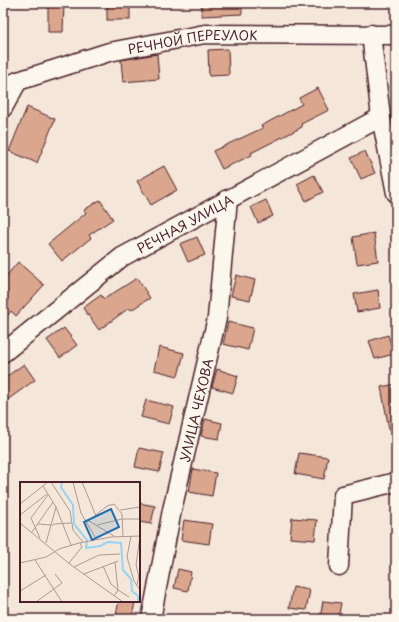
<svg xmlns="http://www.w3.org/2000/svg" width="399" height="622" viewBox="0 0 399 622" font-family="'Playpen Sans',sans-serif">
<style>
.building{fill:#daa68e;stroke:#4a1f2b}
.lines{fill:none;stroke-linecap:round;stroke-linejoin:round}
.minor-casing{stroke:#4a1f2b;stroke-width:21}
.minor{stroke:#fbf7ec;stroke-width:18}
.labels{text-anchor:middle;dominant-baseline:central;stroke-width:4;stroke-linejoin:round;paint-order:stroke}
.street-label{font-size:13px;fill:#4a1f2b;stroke:#fbf7ec}
.inset-river{fill:none;stroke:#96d4f7;stroke-width:2}
.inset-road{fill:none;stroke:#b09793;stroke-width:1}
.view{fill:#1f6fb2;fill-opacity:0.15;stroke:#1f6fb2;stroke-width:2}
.inset-edge{fill:none;stroke:#4a1f2b;stroke-width:2}
</style>
<rect width="100%" height="100%" fill="#f4e7d9"/>
<filter id="ink" filterUnits="userSpaceOnUse"><feTurbulence type="fractalNoise" baseFrequency=".025" numOctaves="2"/><feDisplacementMap in="SourceGraphic" scale="8" xChannelSelector="R" yChannelSelector="G"/><feConvolveMatrix kernelMatrix="1 2 1 2 8 2 1 2 1" color-interpolation-filters="sRGB"/></filter>
<g filter="url(#ink)">
<g class="building">
<rect x="107" y="3" width="23" height="17"/>
<polygon points="201,3 242,3 242,14 202,16"/>
<polygon points="48,4 64,4 63,32 48,32"/>
<polygon points="228,49 229,75 209,76 208,50"/>
<polygon points="157,54 159,79 123,82 121,60"/>
<polygon points="318,88 329,110 301,124 302,127 251,153 252,155 222,169 213,151 263,128 261,126 302,104 299,98"/>
<polygon points="27,107 55,119 37,163 9,151"/>
<polygon points="365,151 375,173 361,179 351,158"/>
<polygon points="164,166 177,190 151,205 137,181"/>
<polygon points="314,175 323,192 306,201 297,184"/>
<polygon points="100,200 113,219 89,235 91,238 62,261 48,244 86,213 84,210"/>
<polygon points="266,200 273,216 258,223 251,207"/>
<polygon points="374,233 378,261 357,264 353,237"/>
<polygon points="197,237 205,255 188,262 180,244"/>
<polygon points="18,262 44,285 16,316 11,311 3,321 3,280"/>
<polygon points="236,275 255,280 250,300 231,296"/>
<polygon points="137,278 150,298 131,310 129,308 99,330 83,308 101,295 104,299"/>
<polygon points="378,290 380,308 357,312 354,294"/>
<polygon points="228,322 253,328 248,350 223,344"/>
<polygon points="64,328 77,345 60,358 47,340"/>
<polygon points="388,335 394,354 375,359 369,341"/>
<polygon points="159,347 184,353 178,376 154,370"/>
<polygon points="24,364 35,380 3,403 3,379"/>
<polygon points="217,369 238,376 233,393 212,387"/>
<polygon points="396,384 396,428 389,429 381,387"/>
<polygon points="146,400 174,407 169,424 141,417"/>
<polygon points="205,419 222,423 219,439 201,436"/>
<polygon points="139,448 164,453 159,472 135,467"/>
<polygon points="299,453 328,457 324,479 295,474"/>
<polygon points="193,469 216,473 212,496 189,492"/>
<polygon points="139,503 155,506 151,524 139,522"/>
<polygon points="292,518 317,520 315,540 290,538"/>
<polygon points="184,520 212,524 209,544 181,540"/>
<polygon points="178,569 191,572 188,591 174,588"/>
<polygon points="293,587 310,590 306,610 289,608"/>
<polygon points="119,601 135,601 132,619 115,619"/>
<polygon points="323,601 341,603 338,619 320,619"/>
</g>
<g class="lines">
<g class="minor-casing">
<g id="minor">
<polyline points="371,34 381,117 396,193"/>
<path id="s1" d="M18 81 109 52 205 34 396 35"/>
<polyline points="3,88 18,81 3,108"/>
<path id="s2" d="M3 353 122 257 381 117"/>
<polyline points="339,566 343,495 396,482"/>
<path id="s3" d="M151 619 172 510 217 318 228 199"/>
</g>
</g>
<use href="#minor" class="minor"/>
</g>
</g>
<g class="labels">
<g class="street-label">
<text stroke="none"><textPath href="#s1" startOffset="180">РЕЧНОЙ ПЕРЕУЛОК</textPath></text>
<text stroke="none"><textPath href="#s2" startOffset="224">РЕЧНАЯ УЛИЦА</textPath></text>
<text stroke="none"><textPath href="#s3" startOffset="214">УЛИЦА ЧЕХОВА</textPath></text>
</g>
</g>
<g transform="translate(20 482)">
<rect width="120" height="120" fill="#f4e7d9"/>
<path class="inset-river" d="M42 0 41 5 53 23 54 42 67 58 66 66 80 64 88 60 101 61 103 88 111 97 112 109 118 114V120"/>
<path class="inset-road" d="M31 0 50 29 53 48 63 60M53 0 61 31 75 55M62 0 76 34M23 4 36 25 51 63M0 22 28 0M100 28 120 25M0 33 27 12M102 37H120M69 39 94 54M0 41 51 83 103 120M66 41 87 24 94 22 102 32 103 54M18 42 31 43M77 43 102 37M32 44 34 42 51 41M12 50 33 20M111 54 107 75 114 99 120 108M20 56 11 36 28 13M26 61 36 25M15 78 42 120M95 80 98 108 109 115M0 81 26 75 39 67 59 61 91 55 120 54M49 81 62 65 60 61M83 84 91 102 98 108 94 114M54 85 79 73 100 72M64 92 98 79M119 95 116 83 120 54M117 103 120 89M0 109 26 93M16 120 42 101 35 92"/>
<path class="view" d="M91 27 99 45 72 58 64 40Z"/>
<rect width="120" height="120" class="inset-edge"/>
</g>
<rect width="399" height="622" fill="none" stroke="#fbf7ec" stroke-width="16"/>
<rect x="8" y="8" width="383" height="606" fill="none" stroke="#4a1f2b" stroke-width="1.5" filter="url(#ink)"/>
</svg>
